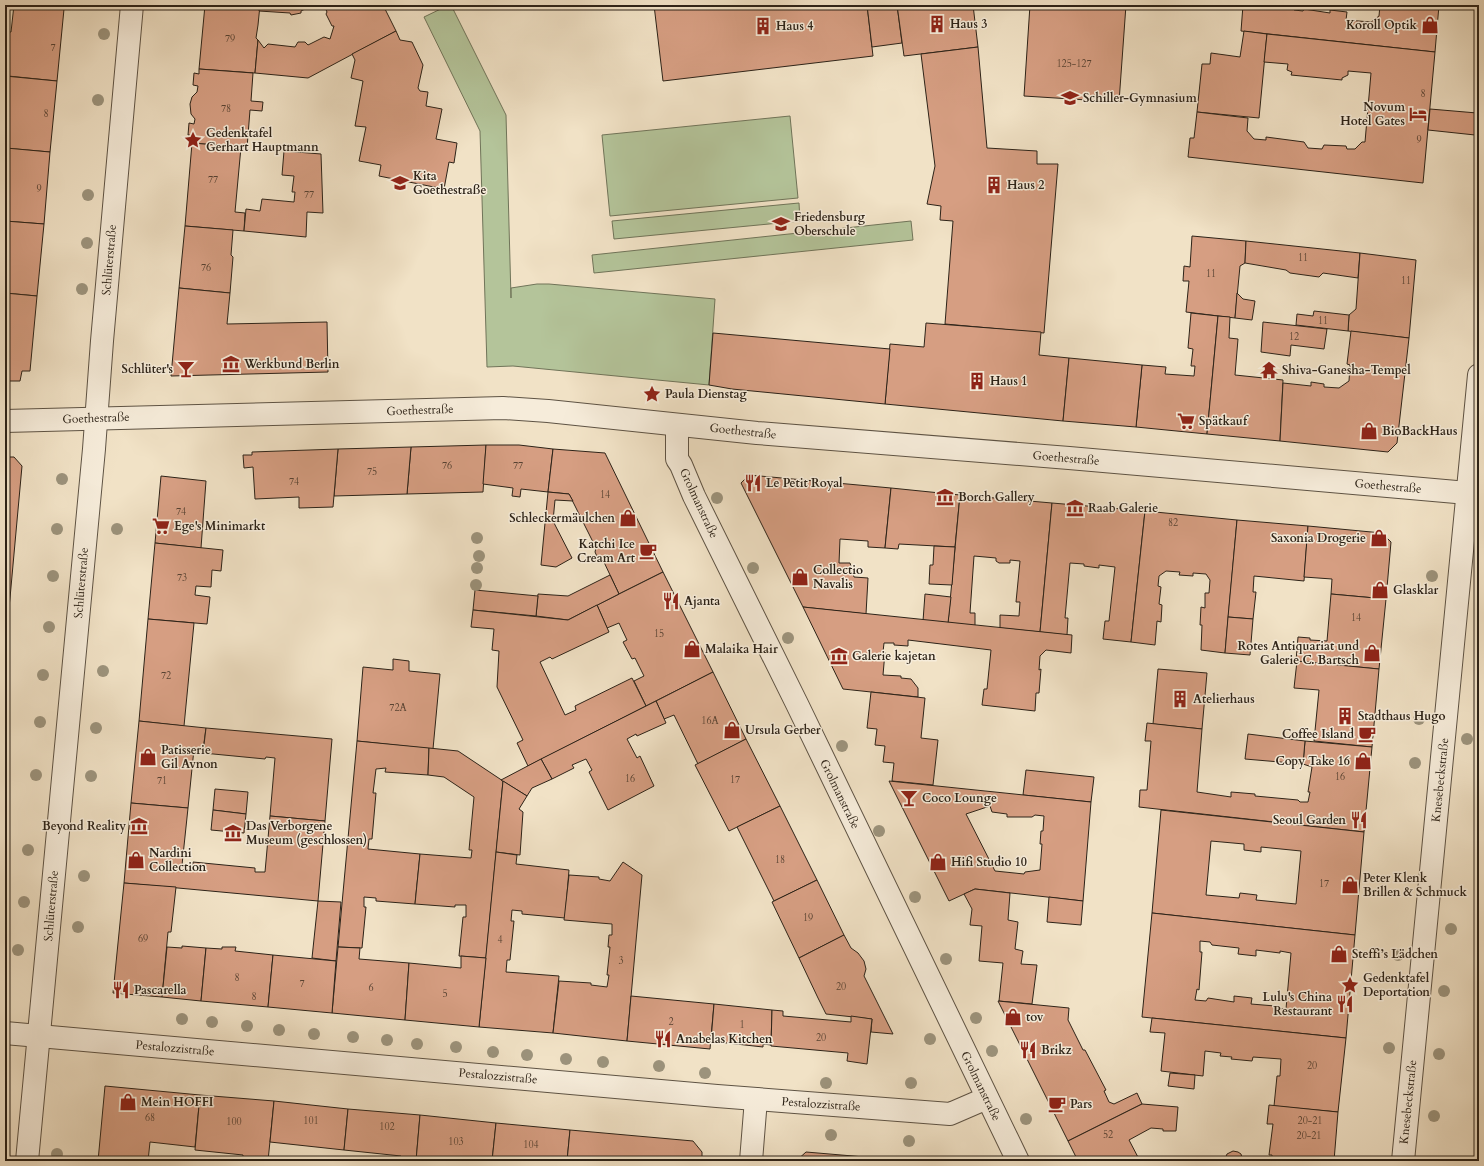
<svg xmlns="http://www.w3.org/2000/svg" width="1484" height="1166" viewBox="0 0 1484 1166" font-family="Cardo,serif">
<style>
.green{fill:#b4c49a;stroke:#707459}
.building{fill:#d69e82;stroke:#2d2318;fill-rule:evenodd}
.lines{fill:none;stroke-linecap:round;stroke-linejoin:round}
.street-casing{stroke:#5e5344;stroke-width:24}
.street{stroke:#f6ecda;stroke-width:22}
.tree{fill:#9c937c}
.labels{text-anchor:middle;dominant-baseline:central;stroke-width:3;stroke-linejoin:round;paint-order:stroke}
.number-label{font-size:10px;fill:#574232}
.poi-label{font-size:12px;font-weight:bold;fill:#2d2318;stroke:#f6ecda;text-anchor:start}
.street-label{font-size:12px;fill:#2d2318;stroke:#f6ecda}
</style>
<rect width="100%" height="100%" fill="#f1e2c6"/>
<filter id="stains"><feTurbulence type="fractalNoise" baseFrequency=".005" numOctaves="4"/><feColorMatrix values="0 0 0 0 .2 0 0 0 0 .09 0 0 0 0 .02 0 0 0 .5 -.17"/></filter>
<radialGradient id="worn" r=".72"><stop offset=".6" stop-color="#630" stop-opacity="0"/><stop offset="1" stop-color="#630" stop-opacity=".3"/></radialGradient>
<g class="green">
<polygon points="449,5 451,5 506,115 511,298 511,288 537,284 549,284 715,299 709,385 513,366 487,367 480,131 424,17"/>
<polygon points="790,116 798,198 610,216 602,135"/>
<polygon points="799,203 800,221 614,239 612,221"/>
<polygon points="911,221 913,240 594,273 592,255"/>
</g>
<g class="building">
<polygon points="14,5 64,9 57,81 8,76 9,60 5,59 8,32 11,32"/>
<polygon points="26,5 64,5 64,9"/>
<polygon points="205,5 260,5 258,25 256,38 258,40 255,73 199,69"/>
<polygon points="260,5 313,5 301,11 301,13 291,15 290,13 259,11"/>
<polygon points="324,5 383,5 396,31 308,78 255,73 258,40 264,48 268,44 295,47 298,42 305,42 308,45 324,37 330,39 334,26 332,26 326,14 327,12"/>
<polygon points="654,5 867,5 873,56 663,81"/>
<polygon points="867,5 897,5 902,43 872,47"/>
<polygon points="897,5 973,5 978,47 904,56"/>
<polygon points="1030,5 1126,5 1119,102 1024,96"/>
<polygon points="1243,5 1294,5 1294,10 1303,11 1304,9 1330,13 1330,10 1347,12 1346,20 1371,22 1379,16 1380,5 1439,5 1435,52 1241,31"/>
<polygon points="396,31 400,40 412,42 423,65 418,88 420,91 428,92 426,106 442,109 436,139 457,143 454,163 449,162 444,189 379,176 381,165 359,161 366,127 355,126 363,81 351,78 355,60 352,54"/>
<polygon points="1244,31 1267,34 1259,118 1197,112 1202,64 1210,64 1211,53 1240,57"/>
<polygon points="1267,34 1435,52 1423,183 1188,157 1190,138 1194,138 1197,112 1248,118 1247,131 1254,139 1266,140 1266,137 1304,142 1308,148 1322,149 1324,145 1346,146 1347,149 1355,149 1362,142 1365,142 1371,73 1348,71 1348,75 1342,78 1342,80 1291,75 1292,72 1287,70 1288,64 1264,62"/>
<polygon points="978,47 987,148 1037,151 1037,164 1058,164 1044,333 945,324 953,221 940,220 941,206 927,204 935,166 921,54"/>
<polygon points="199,69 253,73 251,101 263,102 262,111 250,110 247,148 192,143 193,135 188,135 189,123 194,124 195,119 191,114 190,104 192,97 197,92 198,86 193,85 194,73 199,74"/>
<polygon points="5,76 57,81 50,152 5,148"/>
<polygon points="1430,109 1477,113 1475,135 1428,130"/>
<polygon points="192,143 241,147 235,212 245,213 244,231 185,226"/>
<polygon points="6,148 50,152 44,224 5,221"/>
<polygon points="284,151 321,154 323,213 307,212 306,237 244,231 246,209 260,211 262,199 294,202 295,192 292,192 294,176 282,175"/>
<polygon points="5,221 44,224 37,296 5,293"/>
<polygon points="185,226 233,230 231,255 233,257 230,293 179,288"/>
<polygon points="1192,236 1246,241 1245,263 1240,266 1235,318 1186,312 1189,281 1183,281 1184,266 1190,267"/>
<polygon points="1246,241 1360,253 1358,278 1323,273 1319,277 1290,273 1286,270 1245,263"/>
<polygon points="1360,253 1416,260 1409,338 1348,331 1349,315 1356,309"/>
<polygon points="179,288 230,293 227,324 327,322 328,372 171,376"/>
<polygon points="5,293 37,296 30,371 22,371 20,381 5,381"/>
<polygon points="1237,293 1243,299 1255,301 1252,320 1235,318"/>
<polygon points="1314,311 1349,315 1348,331 1296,325 1297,314 1313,316"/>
<polygon points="1191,313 1218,316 1207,434 1136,427 1142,365 1166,367 1165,374 1194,376 1195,366 1191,366 1193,349 1188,348"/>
<polygon points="1218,316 1230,317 1229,338 1238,339 1235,375 1283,380 1280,441 1207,434"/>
<polygon points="1263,322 1327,329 1324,349 1291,345 1290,356 1261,352"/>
<polygon points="926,323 1041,332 1039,355 1069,358 1063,421 885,404 890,344 924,347"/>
<polygon points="1351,331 1409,338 1397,443 1388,452 1280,441 1283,383 1311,386 1311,382 1324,384 1324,387 1339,388 1349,381 1350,365 1347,364"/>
<polygon points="713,333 890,349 885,404 732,389 709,385"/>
<polygon points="1069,358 1142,365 1136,427 1063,421"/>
<polygon points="486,445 483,492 407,494 411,447"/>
<polygon points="486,445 519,445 553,449 548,492 521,489 520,497 512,496 513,488 483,484"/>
<polygon points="411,447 407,494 334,496 338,449"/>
<polygon points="338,449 333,507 299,508 299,497 255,499 253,467 244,468 243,455 252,455 252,452"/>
<polygon points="553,449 605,453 663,572 619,594 603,560 599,561 595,552 596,548 569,494 548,492"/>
<polygon points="5,457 14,457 22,466 10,598 5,598"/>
<polygon points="749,475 891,488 885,548 868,547 868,541 840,539 839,563 850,563 854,577 868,578 866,614 803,607 741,483"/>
<polygon points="161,476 206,481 201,548 155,543"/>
<polygon points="891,488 960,495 955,547 899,544 898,549 885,548"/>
<polygon points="548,492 569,494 573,501 555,500 553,521 572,558 556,567 541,565"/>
<polygon points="960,495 1052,503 1040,632 1000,628 1000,615 1019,616 1020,602 1016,602 1020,561 1010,560 1010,563 999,563 996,561 996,558 974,556 970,613 975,613 975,626 948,623"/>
<polygon points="1052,503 1145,511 1131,642 1103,639 1105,621 1109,621 1115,567 1099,565 1099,568 1084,566 1084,564 1070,563 1065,618 1068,618 1067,635 1040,632"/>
<polygon points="1145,511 1237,520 1225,653 1201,650 1202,625 1200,625 1201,607 1205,608 1205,593 1209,593 1210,580 1206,574 1193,573 1193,576 1179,575 1180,572 1166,571 1159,576 1158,586 1161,587 1159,604 1162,605 1161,622 1157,621 1155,645 1131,642"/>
<polygon points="1237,520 1308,526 1304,581 1254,576 1253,592 1256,592 1253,619 1228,617"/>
<polygon points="1308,526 1382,533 1391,542 1386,599 1331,594 1332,579 1304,577"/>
<polygon points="155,543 223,550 221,571 212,570 211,587 196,586 195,595 210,597 207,624 148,619"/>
<polygon points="934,546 955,547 952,585 929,584 930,565 933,565"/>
<polygon points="663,572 713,672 646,706 634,681 644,676 635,658 632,659 623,642 627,640 619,623 607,628 597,605"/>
<polygon points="610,575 619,594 568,620 536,616 538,594 568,596"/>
<polygon points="475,590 538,596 536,616 473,610"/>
<polygon points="925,594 951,597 948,623 923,621"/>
<polygon points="1331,594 1386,599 1379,669 1296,661 1298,637 1310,638 1310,640 1327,641"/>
<polygon points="5,598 10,598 5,646"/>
<polygon points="597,605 609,632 552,659 550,657 540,662 565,715 576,710 575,706 632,678 646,706 528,766 517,743 523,740 497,687 499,651 492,650 494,629 471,627 473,610 568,620"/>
<polygon points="803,607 1072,635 1071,653 1046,650 1040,656 1039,670 1041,669 1039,693 1036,693 1035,711 982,705 984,689 987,689 991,650 908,640 908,646 894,645 894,643 884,643 883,652 885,652 883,675 901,676 901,678 911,679 918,688 918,697 843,689"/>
<polygon points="1228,617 1253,619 1250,655 1225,653"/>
<polygon points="148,619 194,623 184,726 139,721"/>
<polygon points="393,659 409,661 409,671 440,674 433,749 357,741 363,667 393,670"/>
<polygon points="1297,661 1379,669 1372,747 1314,741 1319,690 1294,688"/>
<polygon points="1158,669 1207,673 1202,729 1153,724"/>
<polygon points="713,672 746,739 698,764 674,715 664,719 656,701"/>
<polygon points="871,692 925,698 921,738 938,740 933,785 892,781 894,763 883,762 885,746 875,745 877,729 867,728"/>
<polygon points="656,701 666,723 637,736 636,734 627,739 637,758 640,756 654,786 608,810 589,772 592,770 586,759 572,765 574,768 552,779 541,759"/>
<polygon points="139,721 206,728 203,750 194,749 188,808 131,803"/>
<polygon points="1147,723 1202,729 1197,792 1231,797 1231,792 1255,794 1255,796 1298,800 1300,802 1308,802 1310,792 1308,792 1312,767 1303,764 1305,741 1372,747 1364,832 1139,807 1140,790 1147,790 1151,741 1145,741"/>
<polygon points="206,728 332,739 325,821 270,816 275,758 266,757 265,759 203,753"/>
<polygon points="1248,734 1305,741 1303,764 1245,759"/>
<polygon points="746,739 780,806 729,831 695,765"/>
<polygon points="357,741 429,748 428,775 385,772 386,768 376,769 373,793 376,793 372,839 369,839 368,849 420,854 415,904 376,901 376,898 364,897 364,907 366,907 362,948 338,947"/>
<polygon points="429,748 458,751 503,781 486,958 459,956 463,917 466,917 466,905 455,905 455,907 415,904 420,854 471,858 472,850 469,850 474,797 444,777 428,775"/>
<polygon points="541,759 552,779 532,788 527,796 501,780"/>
<polygon points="1026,770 1094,777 1091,802 1023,795"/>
<polygon points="503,781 527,796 519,809 523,812 520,855 496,852"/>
<path d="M889 781 1091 802 1083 901 975 889 949 901ZM990 806 992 812 1007 814V817H1032L1035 815 1044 816 1043 831H1041L1040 844H1042L1040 870 1025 872 1024 874 995 871 966 814Z"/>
<polygon points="215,789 248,792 246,814 213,810"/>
<polygon points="131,803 188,808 182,865 193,866 193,862 255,868 255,872 265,872 270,816 325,821 318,901 124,883"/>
<polygon points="780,806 817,880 774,901 737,827"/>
<polygon points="213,810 246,814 244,833 211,830"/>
<path d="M1161 810 1364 832 1355 935 1152 913ZM1211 841 1244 844V850L1261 852V847L1301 851 1296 904 1256 900 1257 895 1240 893 1239 898 1206 895Z"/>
<polygon points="496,852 517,855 516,864 569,870 565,918 522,914 522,911 512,910 511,921 514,921 510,960 507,960 506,972 559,976 553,1033 479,1027"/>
<polygon points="623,862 642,875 627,1041 553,1033 559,981 591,983 591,985 607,987 609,975 607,975 610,947 608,947 609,935 612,935 612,924 564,920 569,875 599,877 599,879 610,881"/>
<polygon points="817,880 844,935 799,958 772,902"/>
<polygon points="124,883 176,887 171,932 168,932 162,997 113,993"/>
<polygon points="975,889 1010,893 1008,920 1018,922 1015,949 1023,951 1021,964 1037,965 1032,1004 999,1001 1003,963 979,961 982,926 970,925 972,909 964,894"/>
<polygon points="1049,897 1083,901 1081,925 1047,922"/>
<polygon points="318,901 341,902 336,961 312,958"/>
<path d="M1152 913 1355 935 1346 1038 1142 1017ZM1200 941 1210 942 1212 945 1239 948 1238 954 1256 956V950L1280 953V951L1291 953 1286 1009 1276 1008 1275 1006 1251 1004 1252 998 1234 996V1002L1208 998 1206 1001 1195 1000 1197 989 1199 990 1202 952H1200Z"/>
<polygon points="844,935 851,948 858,953 864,961 866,969 864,976 893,1034 871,1032 872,1019 826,1014 818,998 799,958"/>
<polygon points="182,946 206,948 201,1001 162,997 167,947 182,948"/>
<polygon points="222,947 236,947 235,951 273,955 268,1007 201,1001 206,948 222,949"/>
<polygon points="338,947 360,948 359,959 409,963 405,1020 332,1013"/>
<polygon points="273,955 336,961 332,1013 268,1007"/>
<polygon points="461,956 486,958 479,1027 405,1020 409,963 461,968"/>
<polygon points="631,996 714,1004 710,1049 627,1041"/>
<polygon points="998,1001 1069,1008 1068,1020 1083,1050 1085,1050 1106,1090 1104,1091 1109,1102 1114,1104 1137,1093 1142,1104 1068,1141"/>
<polygon points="714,1004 772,1010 771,1045 763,1044 763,1047 718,1042 719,1040 711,1040"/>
<polygon points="772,1010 783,1011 783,1016 851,1022 851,1016 872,1019 867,1064 847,1061 848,1053 771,1046"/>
<polygon points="1152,1018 1346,1038 1338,1112 1274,1106 1277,1076 1280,1076 1281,1059 1253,1057 1252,1061 1231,1059 1232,1057 1220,1056 1221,1053 1205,1051 1203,1076 1161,1071 1165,1033 1150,1032"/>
<polygon points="1170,1073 1195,1075 1194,1089 1168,1086"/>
<polygon points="105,1086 200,1095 195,1147 150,1142 148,1161 98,1161"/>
<polygon points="200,1095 274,1101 268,1161 243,1161 243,1155 195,1150"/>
<polygon points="274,1101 348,1109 344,1150 270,1142"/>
<polygon points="1142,1104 1178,1107 1176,1131 1163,1131 1163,1129 1151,1128 1129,1140 1140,1161 1078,1161 1068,1141"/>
<polygon points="1269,1105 1338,1112 1334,1161 1272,1161 1272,1155 1269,1155 1273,1124 1267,1124"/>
<polygon points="348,1109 420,1115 416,1161 401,1161 401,1156 344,1150"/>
<polygon points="420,1115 496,1123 492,1161 416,1161"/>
<polygon points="496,1123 570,1130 567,1161 492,1161"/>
<polygon points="570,1130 693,1141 702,1152 702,1161 567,1161"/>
<polygon points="1479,1138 1479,1161 1477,1161"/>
<polygon points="1233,1151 1238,1152 1241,1154 1243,1161 1224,1161 1227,1154"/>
<polygon points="806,1152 853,1156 907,1161 796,1161"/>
</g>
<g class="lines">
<g class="street-casing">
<g id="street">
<polyline points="5,421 503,408 548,411 757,433 1069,458 1479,494"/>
<polyline points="677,425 677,459 681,465 694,496 797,704 1018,1161"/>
<polyline points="5,1033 717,1096 950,1114 987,1098"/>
<polyline points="27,1161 94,449 102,341 132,5"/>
<polyline points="751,1161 756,1099"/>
<polyline points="1403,1161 1479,375"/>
</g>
</g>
<use href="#street" class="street"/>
</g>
<g class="tree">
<circle cx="104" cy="34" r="6"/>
<circle cx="98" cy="100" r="6"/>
<circle cx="88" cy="195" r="6"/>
<circle cx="87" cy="243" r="6"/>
<circle cx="82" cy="289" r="6"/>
<circle cx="62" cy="479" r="6"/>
<circle cx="717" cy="498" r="6"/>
<circle cx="57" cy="529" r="6"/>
<circle cx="117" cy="529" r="6"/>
<circle cx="477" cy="538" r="6"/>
<circle cx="479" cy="556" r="6"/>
<circle cx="477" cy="568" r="6"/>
<circle cx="753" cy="568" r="6"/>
<circle cx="53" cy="576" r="6"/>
<circle cx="1432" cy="576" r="6"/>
<circle cx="476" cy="585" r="6"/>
<circle cx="49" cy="627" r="6"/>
<circle cx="788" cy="638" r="6"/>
<circle cx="103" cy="671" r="6"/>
<circle cx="43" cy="675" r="6"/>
<circle cx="1419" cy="719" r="6"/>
<circle cx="40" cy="722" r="6"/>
<circle cx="96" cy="728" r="6"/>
<circle cx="1467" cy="739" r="6"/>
<circle cx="842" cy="746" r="6"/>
<circle cx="1415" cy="763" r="6"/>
<circle cx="36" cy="775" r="6"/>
<circle cx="91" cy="776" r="6"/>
<circle cx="879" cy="831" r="6"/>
<circle cx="28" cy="850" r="6"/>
<circle cx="84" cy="876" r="6"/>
<circle cx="915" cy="897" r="6"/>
<circle cx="24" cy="902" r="6"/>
<circle cx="78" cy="927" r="6"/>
<circle cx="1451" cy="929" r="6"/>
<circle cx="18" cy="950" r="6"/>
<circle cx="1398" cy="955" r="6"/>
<circle cx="946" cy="959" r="6"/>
<circle cx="1444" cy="991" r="6"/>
<circle cx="976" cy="1018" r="6"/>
<circle cx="182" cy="1019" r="6"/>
<circle cx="212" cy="1022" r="6"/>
<circle cx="247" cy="1026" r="6"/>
<circle cx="279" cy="1030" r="6"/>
<circle cx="314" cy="1034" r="6"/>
<circle cx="353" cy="1037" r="6"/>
<circle cx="930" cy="1039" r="6"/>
<circle cx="387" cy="1040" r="6"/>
<circle cx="417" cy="1044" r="6"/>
<circle cx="456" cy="1047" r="6"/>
<circle cx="1389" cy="1048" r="6"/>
<circle cx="992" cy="1051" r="6"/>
<circle cx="493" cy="1052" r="6"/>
<circle cx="1439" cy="1054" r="6"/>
<circle cx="527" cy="1055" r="6"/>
<circle cx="566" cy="1059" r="6"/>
<circle cx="603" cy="1062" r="6"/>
<circle cx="659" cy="1066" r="6"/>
<circle cx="705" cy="1073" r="6"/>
<circle cx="826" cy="1083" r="6"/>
<circle cx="911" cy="1083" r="6"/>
<circle cx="1434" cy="1116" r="6"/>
<circle cx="1026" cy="1119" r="6"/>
<circle cx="831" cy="1135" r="6"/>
<circle cx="909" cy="1141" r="6"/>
<circle cx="57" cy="1154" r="6"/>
</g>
<defs>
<g id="building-bare" transform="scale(1.38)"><path d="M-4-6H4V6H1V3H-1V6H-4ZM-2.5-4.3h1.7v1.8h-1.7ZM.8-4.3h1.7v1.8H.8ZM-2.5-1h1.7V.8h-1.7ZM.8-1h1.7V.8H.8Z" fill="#8f2418" stroke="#f6ecda" stroke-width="2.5" paint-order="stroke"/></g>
<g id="shop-bare" transform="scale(1.38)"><path d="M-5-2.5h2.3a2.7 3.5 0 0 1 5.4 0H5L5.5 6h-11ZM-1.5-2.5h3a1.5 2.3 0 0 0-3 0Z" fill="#8f2418" stroke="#f6ecda" stroke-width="2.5" paint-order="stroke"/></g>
<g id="school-bare" transform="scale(1.38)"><path d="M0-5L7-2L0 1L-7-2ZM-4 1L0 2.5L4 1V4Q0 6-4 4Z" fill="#8f2418" stroke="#f6ecda" stroke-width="2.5" paint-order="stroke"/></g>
<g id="hotel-bare" transform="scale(1.38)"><path d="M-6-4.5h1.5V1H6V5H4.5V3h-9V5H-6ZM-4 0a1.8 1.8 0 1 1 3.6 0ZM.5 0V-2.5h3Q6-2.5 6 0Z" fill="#8f2418" stroke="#f6ecda" stroke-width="2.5" paint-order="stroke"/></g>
<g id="sight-bare" transform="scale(1.38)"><path d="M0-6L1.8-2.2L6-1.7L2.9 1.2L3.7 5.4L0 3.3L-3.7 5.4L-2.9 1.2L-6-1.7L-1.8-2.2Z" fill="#8f2418" stroke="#f6ecda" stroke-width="2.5" paint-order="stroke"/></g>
<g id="museum-bare" transform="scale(1.38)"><path d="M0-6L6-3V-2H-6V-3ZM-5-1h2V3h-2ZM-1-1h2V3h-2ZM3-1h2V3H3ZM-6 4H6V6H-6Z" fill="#8f2418" stroke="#f6ecda" stroke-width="2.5" paint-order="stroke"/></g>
<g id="bar-bare" transform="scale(1.38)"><path d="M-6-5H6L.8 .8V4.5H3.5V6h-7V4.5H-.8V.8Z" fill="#8f2418" stroke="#f6ecda" stroke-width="2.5" paint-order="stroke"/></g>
<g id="temple-bare" transform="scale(1.38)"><path d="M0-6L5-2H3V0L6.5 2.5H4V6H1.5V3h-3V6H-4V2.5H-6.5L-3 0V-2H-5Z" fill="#8f2418" stroke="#f6ecda" stroke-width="2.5" paint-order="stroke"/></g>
<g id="supermarket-bare" transform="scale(1.38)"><path d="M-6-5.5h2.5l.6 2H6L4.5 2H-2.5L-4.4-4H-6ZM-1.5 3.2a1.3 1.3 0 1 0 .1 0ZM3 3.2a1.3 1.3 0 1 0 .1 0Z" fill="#8f2418" stroke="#f6ecda" stroke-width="2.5" paint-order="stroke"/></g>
<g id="restaurant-bare" transform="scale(1.38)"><path d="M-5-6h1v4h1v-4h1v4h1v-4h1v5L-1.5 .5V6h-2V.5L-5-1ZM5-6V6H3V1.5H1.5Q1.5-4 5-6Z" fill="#8f2418" stroke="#f6ecda" stroke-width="2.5" paint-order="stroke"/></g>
<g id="cafe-bare" transform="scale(1.38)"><path d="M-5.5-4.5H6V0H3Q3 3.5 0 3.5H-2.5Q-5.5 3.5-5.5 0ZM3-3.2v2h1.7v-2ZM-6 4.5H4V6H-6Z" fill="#8f2418" stroke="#f6ecda" stroke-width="2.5" paint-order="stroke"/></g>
</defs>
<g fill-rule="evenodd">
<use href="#building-bare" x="937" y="24"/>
<use href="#shop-bare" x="1430" y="25"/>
<use href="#building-bare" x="763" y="26"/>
<use href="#school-bare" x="1070" y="98"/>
<use href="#hotel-bare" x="1418" y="114"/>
<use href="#sight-bare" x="193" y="140"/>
<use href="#school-bare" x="400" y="183"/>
<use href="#building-bare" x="994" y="185"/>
<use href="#school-bare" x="781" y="224"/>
<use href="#museum-bare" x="231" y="364"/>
<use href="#bar-bare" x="186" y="369"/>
<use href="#temple-bare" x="1269" y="370"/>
<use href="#building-bare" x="977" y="381"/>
<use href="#sight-bare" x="652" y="394"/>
<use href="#supermarket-bare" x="1186" y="421"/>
<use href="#shop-bare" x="1369" y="431"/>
<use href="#restaurant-bare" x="753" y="483"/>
<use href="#museum-bare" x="945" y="497"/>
<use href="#museum-bare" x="1075" y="508"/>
<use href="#shop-bare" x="628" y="518"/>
<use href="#supermarket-bare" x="161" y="526"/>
<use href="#shop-bare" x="1379" y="538"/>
<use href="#cafe-bare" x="648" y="551"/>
<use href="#shop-bare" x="800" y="577"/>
<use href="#shop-bare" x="1380" y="590"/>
<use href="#restaurant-bare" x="671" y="601"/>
<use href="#shop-bare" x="692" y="649"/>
<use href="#shop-bare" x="1372" y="653"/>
<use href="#museum-bare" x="839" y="656"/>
<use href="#building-bare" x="1180" y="699"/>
<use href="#building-bare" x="1345" y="716"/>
<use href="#shop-bare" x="732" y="730"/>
<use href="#cafe-bare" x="1367" y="734"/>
<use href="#shop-bare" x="148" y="757"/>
<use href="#shop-bare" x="1363" y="761"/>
<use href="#bar-bare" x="909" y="798"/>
<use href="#restaurant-bare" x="1359" y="820"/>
<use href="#museum-bare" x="139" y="826"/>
<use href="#museum-bare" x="233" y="833"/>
<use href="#shop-bare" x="136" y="860"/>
<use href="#shop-bare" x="938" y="862"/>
<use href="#shop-bare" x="1350" y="885"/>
<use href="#shop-bare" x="1339" y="954"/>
<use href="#sight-bare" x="1350" y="985"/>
<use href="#restaurant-bare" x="121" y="990"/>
<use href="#restaurant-bare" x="1345" y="1004"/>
<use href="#shop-bare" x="1013" y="1017"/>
<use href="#restaurant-bare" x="663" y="1039"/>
<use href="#restaurant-bare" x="1028" y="1050"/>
<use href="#shop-bare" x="128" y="1102"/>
<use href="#cafe-bare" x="1057" y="1104"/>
</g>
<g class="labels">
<g class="number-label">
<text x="230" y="39">79</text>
<text x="53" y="48">7</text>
<text x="1074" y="64">125-127</text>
<text x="1423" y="94">8</text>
<text x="226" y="109">78</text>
<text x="46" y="114">8</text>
<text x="1419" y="140">9</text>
<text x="213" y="180">77</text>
<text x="39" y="189">9</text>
<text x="309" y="195">77</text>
<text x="1303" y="258">11</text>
<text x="206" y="268">76</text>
<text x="1211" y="274">11</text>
<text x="1406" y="281">11</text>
<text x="1323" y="321">11</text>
<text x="1294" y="337">12</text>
<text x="447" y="466">76</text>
<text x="518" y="466">77</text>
<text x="372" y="472">75</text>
<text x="294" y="482">74</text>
<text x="605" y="495">14</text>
<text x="181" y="512">74</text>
<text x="1173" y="523">82</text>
<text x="182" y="578">73</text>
<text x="1356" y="618">14</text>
<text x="659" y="634">15</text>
<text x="166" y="676">72</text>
<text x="398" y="708">72A</text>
<text x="710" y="721">16A</text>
<text x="1340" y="777">16</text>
<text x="630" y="779">16</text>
<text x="735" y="780">17</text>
<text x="162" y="781">71</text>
<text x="780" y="860">18</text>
<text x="1324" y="884">17</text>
<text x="808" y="918">19</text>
<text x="143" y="939">69</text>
<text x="500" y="940">4</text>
<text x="621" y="961">3</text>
<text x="237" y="978">8</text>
<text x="302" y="984">7</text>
<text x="841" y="987">20</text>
<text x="371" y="988">6</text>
<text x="445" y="994">5</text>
<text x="254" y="997">8</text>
<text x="671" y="1022">2</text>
<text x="742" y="1025">1</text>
<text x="821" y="1038">20</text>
<text x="1312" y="1066">20</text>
<text x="150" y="1118">68</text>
<text x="311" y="1121">101</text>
<text x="1310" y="1121">20-21</text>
<text x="234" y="1122">100</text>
<text x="387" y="1127">102</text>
<text x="1108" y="1135">52</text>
<text x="1309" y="1136">20-21</text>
<text x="456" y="1142">103</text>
<text x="531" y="1145">104</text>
</g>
<g class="poi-label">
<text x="950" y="24">Haus 3</text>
<text x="1417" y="25" text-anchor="end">Koroll Optik</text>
<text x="776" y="26">Haus 4</text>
<text x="1083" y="98">Schiller-Gymnasium</text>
<text x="1405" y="107" text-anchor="end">Novum<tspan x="1405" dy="14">Hotel Gates</tspan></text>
<text x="206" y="133">Gedenktafel<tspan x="206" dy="14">Gerhart Hauptmann</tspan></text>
<text x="413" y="176">Kita<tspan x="413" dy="14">Goethestraße</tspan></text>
<text x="1007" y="185">Haus 2</text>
<text x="794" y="217">Friedensburg<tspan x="794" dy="14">Oberschule</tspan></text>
<text x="244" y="364">Werkbund Berlin</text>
<text x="173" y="369" text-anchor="end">Schlüter's</text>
<text x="1282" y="370">Shiva-Ganesha-Tempel</text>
<text x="990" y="381">Haus 1</text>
<text x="665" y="394">Paula Dienstag</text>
<text x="1199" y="421">Spätkauf</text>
<text x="1382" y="431">BioBackHaus</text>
<text x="766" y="483">Le Petit Royal</text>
<text x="958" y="497">Borch Gallery</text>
<text x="1088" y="508">Raab Galerie</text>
<text x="615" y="518" text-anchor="end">Schleckermäulchen</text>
<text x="174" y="526">Ege's Minimarkt</text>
<text x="1366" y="538" text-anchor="end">Saxonia Drogerie</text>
<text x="635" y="544" text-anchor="end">Katchi Ice<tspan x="635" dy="14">Cream Art</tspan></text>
<text x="813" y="570">Collectio<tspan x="813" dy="14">Navalis</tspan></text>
<text x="1393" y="590">Glasklar</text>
<text x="684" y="601">Ajanta</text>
<text x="1359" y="646" text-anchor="end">Rotes Antiquariat und<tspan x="1359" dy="14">Galerie C. Bartsch</tspan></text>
<text x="705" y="649">Malaika Hair</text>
<text x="852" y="656">Galerie kajetan</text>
<text x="1193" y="699">Atelierhaus</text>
<text x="1358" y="716">Stadthaus Hugo</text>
<text x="745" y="730">Ursula Gerber</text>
<text x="1354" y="734" text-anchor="end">Coffee Island</text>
<text x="161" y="750">Patisserie<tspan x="161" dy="14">Gil Avnon</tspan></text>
<text x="1350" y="761" text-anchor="end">Copy Take 16</text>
<text x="922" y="798">Coco Lounge</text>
<text x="1346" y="820" text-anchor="end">Seoul Garden</text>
<text x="126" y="826" text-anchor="end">Beyond Reality</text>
<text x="246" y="826">Das Verborgene<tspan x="246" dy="14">Museum (geschlossen)</tspan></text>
<text x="149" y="853">Nardini<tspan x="149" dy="14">Collection</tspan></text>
<text x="951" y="862">Hifi Studio 10</text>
<text x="1363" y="878">Peter Klenk<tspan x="1363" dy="14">Brillen &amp; Schmuck</tspan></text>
<text x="1352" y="954">Steffi’s Lädchen</text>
<text x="1363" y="978">Gedenktafel<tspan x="1363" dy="14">Deportation</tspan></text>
<text x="134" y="990">Pascarella</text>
<text x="1332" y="997" text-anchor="end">Lulu's China<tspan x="1332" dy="14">Restaurant</tspan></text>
<text x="1026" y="1017">tov</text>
<text x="676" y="1039">Anabelas Kitchen</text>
<text x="1041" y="1050">Brikz</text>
<text x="141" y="1102">Mein HOFFI</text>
<text x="1070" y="1104">Pars</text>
</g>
<g class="street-label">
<text transform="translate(109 260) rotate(-85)">Schlüterstraße</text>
<text transform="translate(420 410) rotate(-2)">Goethestraße</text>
<text transform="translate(96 418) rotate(-2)">Goethestraße</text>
<text transform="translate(743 431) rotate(6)">Goethestraße</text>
<text transform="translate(1066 458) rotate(5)">Goethestraße</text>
<text transform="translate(1388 486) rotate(5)">Goethestraße</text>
<text transform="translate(699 503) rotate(65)">Grolmanstraße</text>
<text transform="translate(81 583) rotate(-85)">Schlüterstraße</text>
<text transform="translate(1440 780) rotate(-84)">Knesebeckstraße</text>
<text transform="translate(840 794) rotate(64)">Grolmanstraße</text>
<text transform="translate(51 906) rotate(-85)">Schlüterstraße</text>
<text transform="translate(175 1048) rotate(5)">Pestalozzistraße</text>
<text transform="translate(498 1076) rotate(5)">Pestalozzistraße</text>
<text transform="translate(981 1086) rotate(64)">Grolmanstraße</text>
<text transform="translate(1408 1102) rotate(-84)">Knesebeckstraße</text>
<text transform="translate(821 1104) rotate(4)">Pestalozzistraße</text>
</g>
</g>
<rect width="1484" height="1166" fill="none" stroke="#f1e2c6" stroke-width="20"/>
<rect x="6" y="6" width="1472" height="1154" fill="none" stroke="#2d2318" stroke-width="2"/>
<rect x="10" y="10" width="1464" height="1146" fill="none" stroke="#2d2318"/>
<rect width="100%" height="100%" filter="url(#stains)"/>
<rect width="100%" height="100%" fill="url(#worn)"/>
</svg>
